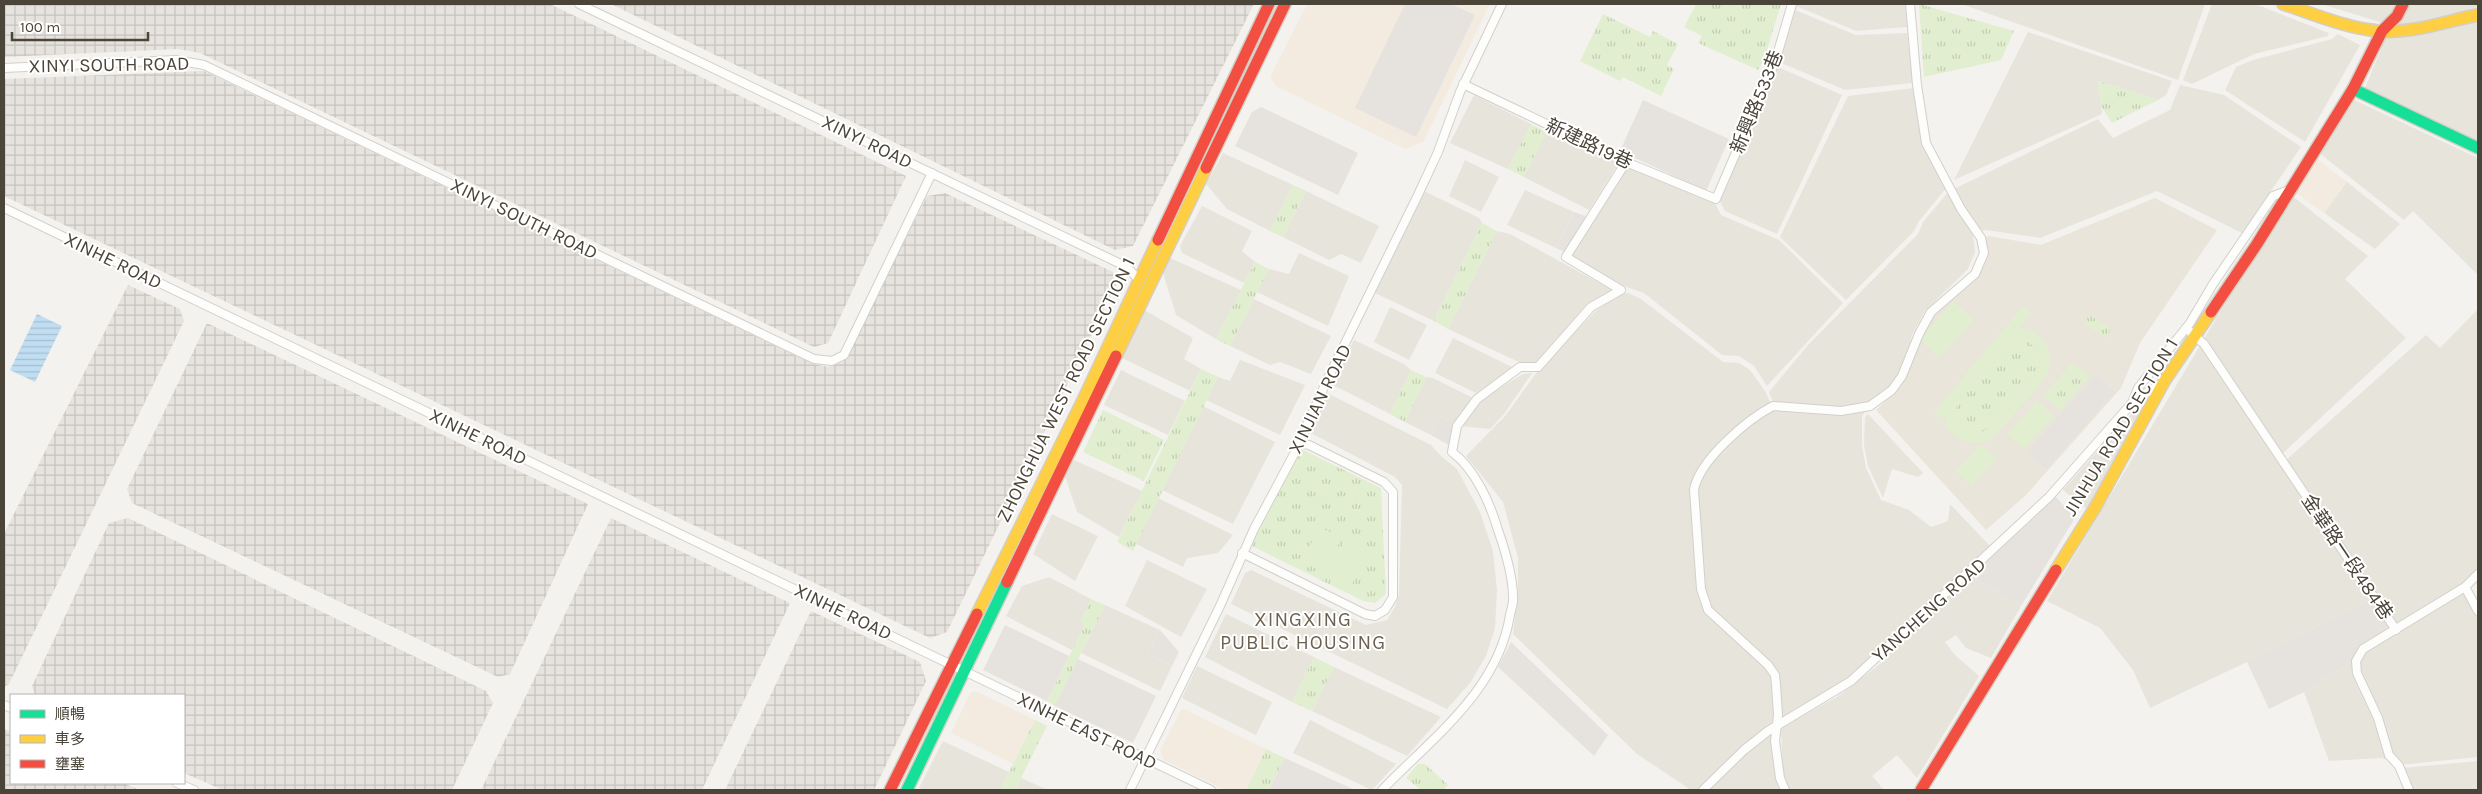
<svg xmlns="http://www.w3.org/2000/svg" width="2482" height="794" viewBox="0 0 2482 794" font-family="Karla,'Noto Sans TC',sans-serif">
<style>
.residential{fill:#e7e4dc}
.commercial{fill:#f3ebdf}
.industrial{fill:url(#industrial-grid)}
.education{fill:#eae5da}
.grass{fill:url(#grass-tufts)}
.pitch{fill:#e1eecf;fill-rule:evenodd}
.parking{fill:#e6e3df}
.water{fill:url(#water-rules)}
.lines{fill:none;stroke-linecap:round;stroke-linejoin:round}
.street-casing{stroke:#d2d0cb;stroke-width:10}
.fast-casing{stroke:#d3cfc5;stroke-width:14}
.slow-casing{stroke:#d3cfc5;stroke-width:14}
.jam-casing{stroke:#d3cfc5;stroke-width:14}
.street{stroke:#fdfdfc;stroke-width:8}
.fast{stroke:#16e098;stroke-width:11}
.slow{stroke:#ffcf43;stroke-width:11}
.jam{stroke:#f24e42;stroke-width:11}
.labels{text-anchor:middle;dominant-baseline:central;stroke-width:4;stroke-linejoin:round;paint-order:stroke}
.street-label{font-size:19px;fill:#4b4439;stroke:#fff}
.neighbourhood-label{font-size:20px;letter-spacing:1px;fill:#6e6250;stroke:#fff}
</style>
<defs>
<pattern id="industrial-grid" width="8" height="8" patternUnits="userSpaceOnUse" patternTransform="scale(1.25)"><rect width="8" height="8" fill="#e6e2de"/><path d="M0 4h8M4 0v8" fill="none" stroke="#c7c3bf"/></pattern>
<pattern id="grass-tufts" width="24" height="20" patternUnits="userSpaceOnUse" patternTransform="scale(1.25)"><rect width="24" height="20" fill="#e1eecf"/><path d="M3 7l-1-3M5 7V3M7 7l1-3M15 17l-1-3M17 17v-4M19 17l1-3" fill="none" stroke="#c3cdb2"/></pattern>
<pattern id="water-rules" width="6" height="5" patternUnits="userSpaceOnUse" patternTransform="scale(1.25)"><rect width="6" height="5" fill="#c0ddf1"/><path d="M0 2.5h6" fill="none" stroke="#a6bfcf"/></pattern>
</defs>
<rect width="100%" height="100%" fill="#f4f2ee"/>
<g class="residential">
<polygon points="1796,4 1905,4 1907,27 1856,31 1796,6"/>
<polygon points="1961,4 2205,4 2178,80"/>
<polygon points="2212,4 2255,4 2329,33 2328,36 2254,54 2192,84 2183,80"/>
<polygon points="2321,4 2478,4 2478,144 2364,90 2387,35 2383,23"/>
<polygon points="1795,10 1856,35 1907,33 1913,83 1845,90 1779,62"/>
<polygon points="2028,32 2172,81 2166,95 2158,100 2098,81 2102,114 1954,180"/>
<polygon points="2338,34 2360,45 2305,142 2225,90 2236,67 2253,60 2332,39"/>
<polygon points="1778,67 1842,95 1777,234 1725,211 1719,199"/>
<polygon points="2180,85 2224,95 2301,147 2242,233 2157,191 2040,238 1986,230 1977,232 1954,189 2098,119 2113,138 2170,110"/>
<polygon points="1914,88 1925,144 1947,187 1919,221 1914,231 1846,300 1780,237 1848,96"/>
<polygon points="1474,95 1531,124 1508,169 1450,143"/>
<polygon points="2350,98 2478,158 2478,275 2413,211 2404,220 2318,152"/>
<polygon points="1546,132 1618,164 1589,210 1524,177"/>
<polygon points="1223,153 1293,185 1270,231 1227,209 1206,184"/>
<polygon points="1465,160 1499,177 1481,212 1449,196"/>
<polygon points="1629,166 1714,201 1721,215 1779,240 1843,303 1767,386 1754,366 1739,356 1722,355 1644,293 1621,285 1570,256"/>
<polygon points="2347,182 2400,224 2375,249 2324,213"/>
<polygon points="1525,190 1574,212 1556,248 1507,225"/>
<polygon points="1306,191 1379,226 1361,263 1341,254 1329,260 1283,237"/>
<polygon points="1424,191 1479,218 1482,223 1434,321 1375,293"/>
<polygon points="1949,191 1973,235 1975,252 1968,269 1925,311 1912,335 1900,377 1892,389 1870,404 1841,411 1774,405 1769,392 1809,344 1918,234 1923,222"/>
<polygon points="2290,194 2368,256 2345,279 2406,338 2281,455 2204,339"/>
<polygon points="1202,206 1252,231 1242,251 1255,262 1244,283 1182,253 1180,246"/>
<polygon points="1497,231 1510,234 1612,290 1586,305 1536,363 1521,363 1448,329"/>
<polygon points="1299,253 1349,276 1328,326 1257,292 1269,269 1289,274"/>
<polygon points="1170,258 1241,290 1216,339 1176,315 1163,273"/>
<polygon points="1623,293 1628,293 1641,299 1723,362 1739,363 1750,370 1765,391 1773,408 1863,409 1865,412 1862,416 1862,446 1866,468 1881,500 1909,510 1931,527 1948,521 1950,504 1993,549 1878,660 1776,724 1784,790 1691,790 1637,754 1513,634 1518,590 1518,558 1503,502 1466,456 1506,415 1540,368 1597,310"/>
<polygon points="1254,299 1331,336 1311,374 1280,362 1270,365 1230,346"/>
<polygon points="1390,307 1427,325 1409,360 1374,342"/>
<polygon points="2478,309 2478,569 2464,584 2398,626 2285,461 2426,335 2440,348"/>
<polygon points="1144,310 1193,338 1184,359 1201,369 1190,391 1120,357"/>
<polygon points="1453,338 1514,368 1476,393 1435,373"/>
<polygon points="1354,340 1404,364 1411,370 1390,414 1331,384"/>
<polygon points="2201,344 2371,599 2247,662 2150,708 2133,670 2100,628 2047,601"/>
<polygon points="1240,360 1305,385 1280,435 1206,400 1218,377 1230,381"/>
<polygon points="1121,370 1185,401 1168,435 1104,405"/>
<polygon points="1532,373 1504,414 1490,429 1460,426 1479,401 1523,374"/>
<polygon points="1426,377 1433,378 1475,399 1456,425 1441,417 1431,435 1405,422"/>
<polygon points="1327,393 1431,445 1442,457 1457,469 1480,512 1493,551 1497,590 1495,628 1486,656 1470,683 1447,709 1231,604 1245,573 1251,570 1366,625 1387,620 1395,607 1399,594 1402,485 1395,477 1311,433 1310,427"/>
<polygon points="1203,406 1275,442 1233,524 1162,490"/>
<polygon points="2136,408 2144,411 2088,510 2063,490"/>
<polygon points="1868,414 1923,473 1918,477 1892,469 1883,498 1868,466 1864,445 1865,417"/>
<polygon points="1074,460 1142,491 1119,537 1077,512 1065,476"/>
<polygon points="1158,498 1233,535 1218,553 1187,558 1183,567 1136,544"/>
<polygon points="1052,514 1098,536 1075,581 1033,554"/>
<polygon points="1147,560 1207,589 1181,637 1125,606"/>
<polygon points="1971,576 2021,606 1991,658 1966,648 1956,635 1945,642 1955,655 1979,676 1917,778 1897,755 1872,776 1884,790 1789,790 1785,786 1783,777 1781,727 1837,697 1880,664 1921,621"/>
<polygon points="1049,577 1091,599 1080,622 1085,624 1072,650 1006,616 1022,586"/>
<polygon points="2464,592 2478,619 2478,757 2399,765 2382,758 2329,761 2304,692 2351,662 2359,661 2365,652"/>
<polygon points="1105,605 1160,630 1148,654 1172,666 1160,691 1081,653"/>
<polygon points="1226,614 1314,657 1292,702 1205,657"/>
<polygon points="1197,666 1272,702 1256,735 1182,698"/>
<polygon points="1334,667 1441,717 1407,756 1312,711"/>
<polygon points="1310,720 1396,764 1372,790 1293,753"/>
<polygon points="943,741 1009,772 1000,790 923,790 919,788"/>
<polygon points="2478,761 2478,790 2414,790 2403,768"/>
<polygon points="1021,778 1048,790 1015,790"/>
</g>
<g class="commercial">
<polygon points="1307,4 1490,4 1423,142 1405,149 1276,86 1270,77"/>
<polygon points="2313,156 2347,182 2324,213 2292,190"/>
<polygon points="976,691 1035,720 1013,764 951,733 970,693"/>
<polygon points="1182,708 1266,749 1246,790 1225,790 1164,760 1160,751"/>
</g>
<g class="industrial">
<polygon points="4,4 550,4 906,176 828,343 814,347 200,53 178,49 4,57"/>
<polygon points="611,4 1254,4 1133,246 1115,250"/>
<polygon points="204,71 813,364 829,367 843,362 927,196 945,193 1113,272 1116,284 947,632 930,638 4,196 4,79"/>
<polygon points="128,285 180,309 184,321 9,684 4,687 4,534"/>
<polygon points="207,323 588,504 510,674 498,677 132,503 127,489"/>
<polygon points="128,518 486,691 493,703 452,790 223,790 184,773 184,695 35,695 32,686 109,523"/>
<polygon points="611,518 790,603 702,790 481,790"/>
<polygon points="811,611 920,662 926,681 874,790 725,790"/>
<polygon points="4,729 11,732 11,783 123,783 140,790 4,790"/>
</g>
<polygon class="education" points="2155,198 2217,230 2140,343 2121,388 2026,495 1986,530 1876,410 1902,385 1929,318 1978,268 1982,239 1989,236 2041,245"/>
<g class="grass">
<polygon points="1696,4 1781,4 1764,60 1758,70 1698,43 1702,36 1684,27"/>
<polygon points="1919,4 2014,31 2001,60 1924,77"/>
<polygon points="1603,14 1650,37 1653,31 1678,44 1667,65 1674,69 1661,96 1623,77 1620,81 1580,61"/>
<polygon points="2098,81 2158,100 2112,123 2101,106"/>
<polygon points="1531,124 1546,132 1524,177 1508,169"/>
<polygon points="1293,185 1306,191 1283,237 1270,231"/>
<polygon points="1482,223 1497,231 1448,329 1434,321"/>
<polygon points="1255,262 1269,269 1230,346 1216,339"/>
<polygon points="2089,315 2111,328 2106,338 2084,324"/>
<path d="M2020 339C2038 344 2043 357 2036 373L1986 430C1973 438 1959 430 1954 417L1958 400 2007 343Z"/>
<polygon points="2073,362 2090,377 2060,410 2043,395"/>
<polygon points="1201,369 1218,377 1133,551 1117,542"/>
<polygon points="1411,370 1426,377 1405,422 1390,414"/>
<polygon points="1103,410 1164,440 1144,481 1083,452"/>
<polygon points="1299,448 1381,488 1386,594 1375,603 1363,601 1250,545"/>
<polygon points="1091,599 1105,605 1055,706 1047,701 1085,624 1080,622"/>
<polygon points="1314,657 1334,667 1312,711 1292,702"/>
<polygon points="1035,720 1047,726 1015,790 1000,790"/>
<polygon points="1266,749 1285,758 1269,790 1246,790"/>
<polygon points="1418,764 1425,764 1448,785 1443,790 1421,790 1406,778"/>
</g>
<g class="pitch">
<polygon points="1953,301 1974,320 1939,358 1920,339"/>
<path d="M2023 306 2031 313 2020 328C2046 332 2057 354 2045 379L1993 438 1986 442 1972 443 1957 437 1947 428 1944 416 1942 419 1934 412ZM2020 339C2038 343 2043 357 2037 373L1986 430C1973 438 1959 430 1954 417L1958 400 2007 343Z"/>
<polygon points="2037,401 2054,416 2024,449 2007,434"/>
<polygon points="1981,444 1997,459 1971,486 1955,471"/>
<polygon points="1319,527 1342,537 1325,573 1302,562"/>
<polygon points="1345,539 1368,550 1351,586 1328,575"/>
</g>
<g class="parking">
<polygon points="1405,4 1451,4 1475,15 1416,137 1355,108"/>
<polygon points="1643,100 1729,139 1706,191 1620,151"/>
<polygon points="1261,107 1358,153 1338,195 1235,146 1252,112"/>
<polygon points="1574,212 1588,217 1565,252 1556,248"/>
<polygon points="2096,375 2115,392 2046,469 2027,452"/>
<polygon points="1441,417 1456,425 1452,447 1431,435"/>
<polygon points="2056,497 2075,518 2021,606 1971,576"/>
<polygon points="2371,599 2393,628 2362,648 2351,662 2304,692 2269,709 2247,662"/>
<polygon points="1005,625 1069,656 1047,701 983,670"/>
<polygon points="1160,630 1179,652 1172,666 1148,654"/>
<polygon points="1511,642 1608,735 1594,756 1498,667"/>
<polygon points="1078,659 1156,696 1133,743 1055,706"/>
<polygon points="1285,758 1355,790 1269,790"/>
</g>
<polygon class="water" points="37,314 62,326 35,382 10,370"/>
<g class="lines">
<g class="street-casing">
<g id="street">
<polyline points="579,4 1127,267 1140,281"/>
<polyline points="4,68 176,60 204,65 814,359 832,361 844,355 932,173"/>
<polyline points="1463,84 1626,162 1716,199 1775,62 1792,4"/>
<polyline points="4,208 1211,790"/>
<polyline points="2186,328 2204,344 2396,630"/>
<polyline points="2132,403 2138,388 2190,323 2213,284 2273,196 2289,190"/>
<polyline points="1242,553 1365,614 1375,616 1385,610 1393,597 1393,492 1384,482 1309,445 1299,443"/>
<polyline points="2465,587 2478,611"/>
<polyline points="4,705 11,708"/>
<polyline points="177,783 194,790"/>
<polyline points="1130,790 1220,606 1254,529 1294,454 1329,376 1417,197 1438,152 1460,92 1502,4"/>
<path d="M1382 790C1432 738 1498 691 1510 615 1511 609 1514 603 1513 597 1513 575 1505 550 1498 530 1490 503 1475 469 1452 452L1457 426 1477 399 1520 367H1538L1591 307 1621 290 1566 257 1626 162"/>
<polyline points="1703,790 1744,750 1768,731 1851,681 2049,497 2132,403 2161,383"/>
<path d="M1785 790 1780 778 1775 741 1778 715 1776 685 1775 675 1768 665 1708 610 1701 589 1694 490C1699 460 1748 419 1773 406L1841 411 1870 406 1892 390 1902 376 1919 334 1931 312 1975 274 1984 253 1981 238 1961 209 1926 143 1917 85 1910 4"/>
<polyline points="2409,790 2399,766 2389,755 2378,718 2357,673 2356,661 2363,649 2465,587 2478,574"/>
</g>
</g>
<g class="fast-casing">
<g id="fast">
<polyline points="2353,89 2478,148"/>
<polyline points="907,790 1007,582"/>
</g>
</g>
<g class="slow-casing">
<g id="slow">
<path d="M2283 4C2314 14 2346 28 2379 31 2412 34 2446 21 2478 15"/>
<polyline points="1116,356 1206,168"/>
<polyline points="2056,570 2096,506 2165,380 2211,312"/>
<polyline points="977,614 1084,398 1158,240"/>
</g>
</g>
<g class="jam-casing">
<g id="jam">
<polyline points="1206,168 1285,4"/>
<polyline points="1158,240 1269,4"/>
<polyline points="2211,312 2257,244 2353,89 2382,31 2397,16 2403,4"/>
<polyline points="1007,582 1116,356"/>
<polyline points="890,790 977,614"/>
<polyline points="1921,790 2056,570"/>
</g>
</g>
<use href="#street" class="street"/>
<use href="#fast" class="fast"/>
<use href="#slow" class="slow"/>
<use href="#jam" class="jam"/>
</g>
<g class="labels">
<g class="street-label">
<text transform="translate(109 65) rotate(-1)">XINYI SOUTH ROAD</text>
<text transform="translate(1757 102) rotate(-68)">新興路533巷</text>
<text transform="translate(867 142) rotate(26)">XINYI ROAD</text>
<text transform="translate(1589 144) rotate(25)">新建路19巷</text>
<text transform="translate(524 219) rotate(26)">XINYI SOUTH ROAD</text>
<text transform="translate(113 261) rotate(26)">XINHE ROAD</text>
<text transform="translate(1066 390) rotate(-64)">ZHONGHUA WEST ROAD SECTION 1</text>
<text transform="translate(1320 399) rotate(-64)">XINJIAN ROAD</text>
<text transform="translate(2121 427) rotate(-59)">JINHUA ROAD SECTION 1</text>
<text transform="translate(478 437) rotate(26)">XINHE ROAD</text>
<text transform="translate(2347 557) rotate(56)">金華路一段484巷</text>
<text transform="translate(1929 610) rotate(-42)">YANCHENG ROAD</text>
<text transform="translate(843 612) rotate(26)">XINHE ROAD</text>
<text transform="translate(1087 731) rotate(26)">XINHE EAST ROAD</text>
</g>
<g class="neighbourhood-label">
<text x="1303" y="619">XINGXING<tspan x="1303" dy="23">PUBLIC HOUSING</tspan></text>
</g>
</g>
<rect width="2482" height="794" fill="none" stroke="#4b4439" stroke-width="10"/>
<rect x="10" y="694" width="175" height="90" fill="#ffffff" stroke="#b7b4b0"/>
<rect x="20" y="710" width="25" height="8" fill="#16e098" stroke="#b7b4b0"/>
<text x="55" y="719" font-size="15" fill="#4b4439">順暢</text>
<rect x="20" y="735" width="25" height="8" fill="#ffcf43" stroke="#b7b4b0"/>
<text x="55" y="744" font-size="15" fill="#4b4439">車多</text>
<rect x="20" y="760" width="25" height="8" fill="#f24e42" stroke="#b7b4b0"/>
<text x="55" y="769" font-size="15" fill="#4b4439">壅塞</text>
<path d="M12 32v8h136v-8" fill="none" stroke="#4b4439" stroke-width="2.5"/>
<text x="20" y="32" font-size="15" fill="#4b4439" stroke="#ffffff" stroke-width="4" paint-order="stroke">100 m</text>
</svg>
